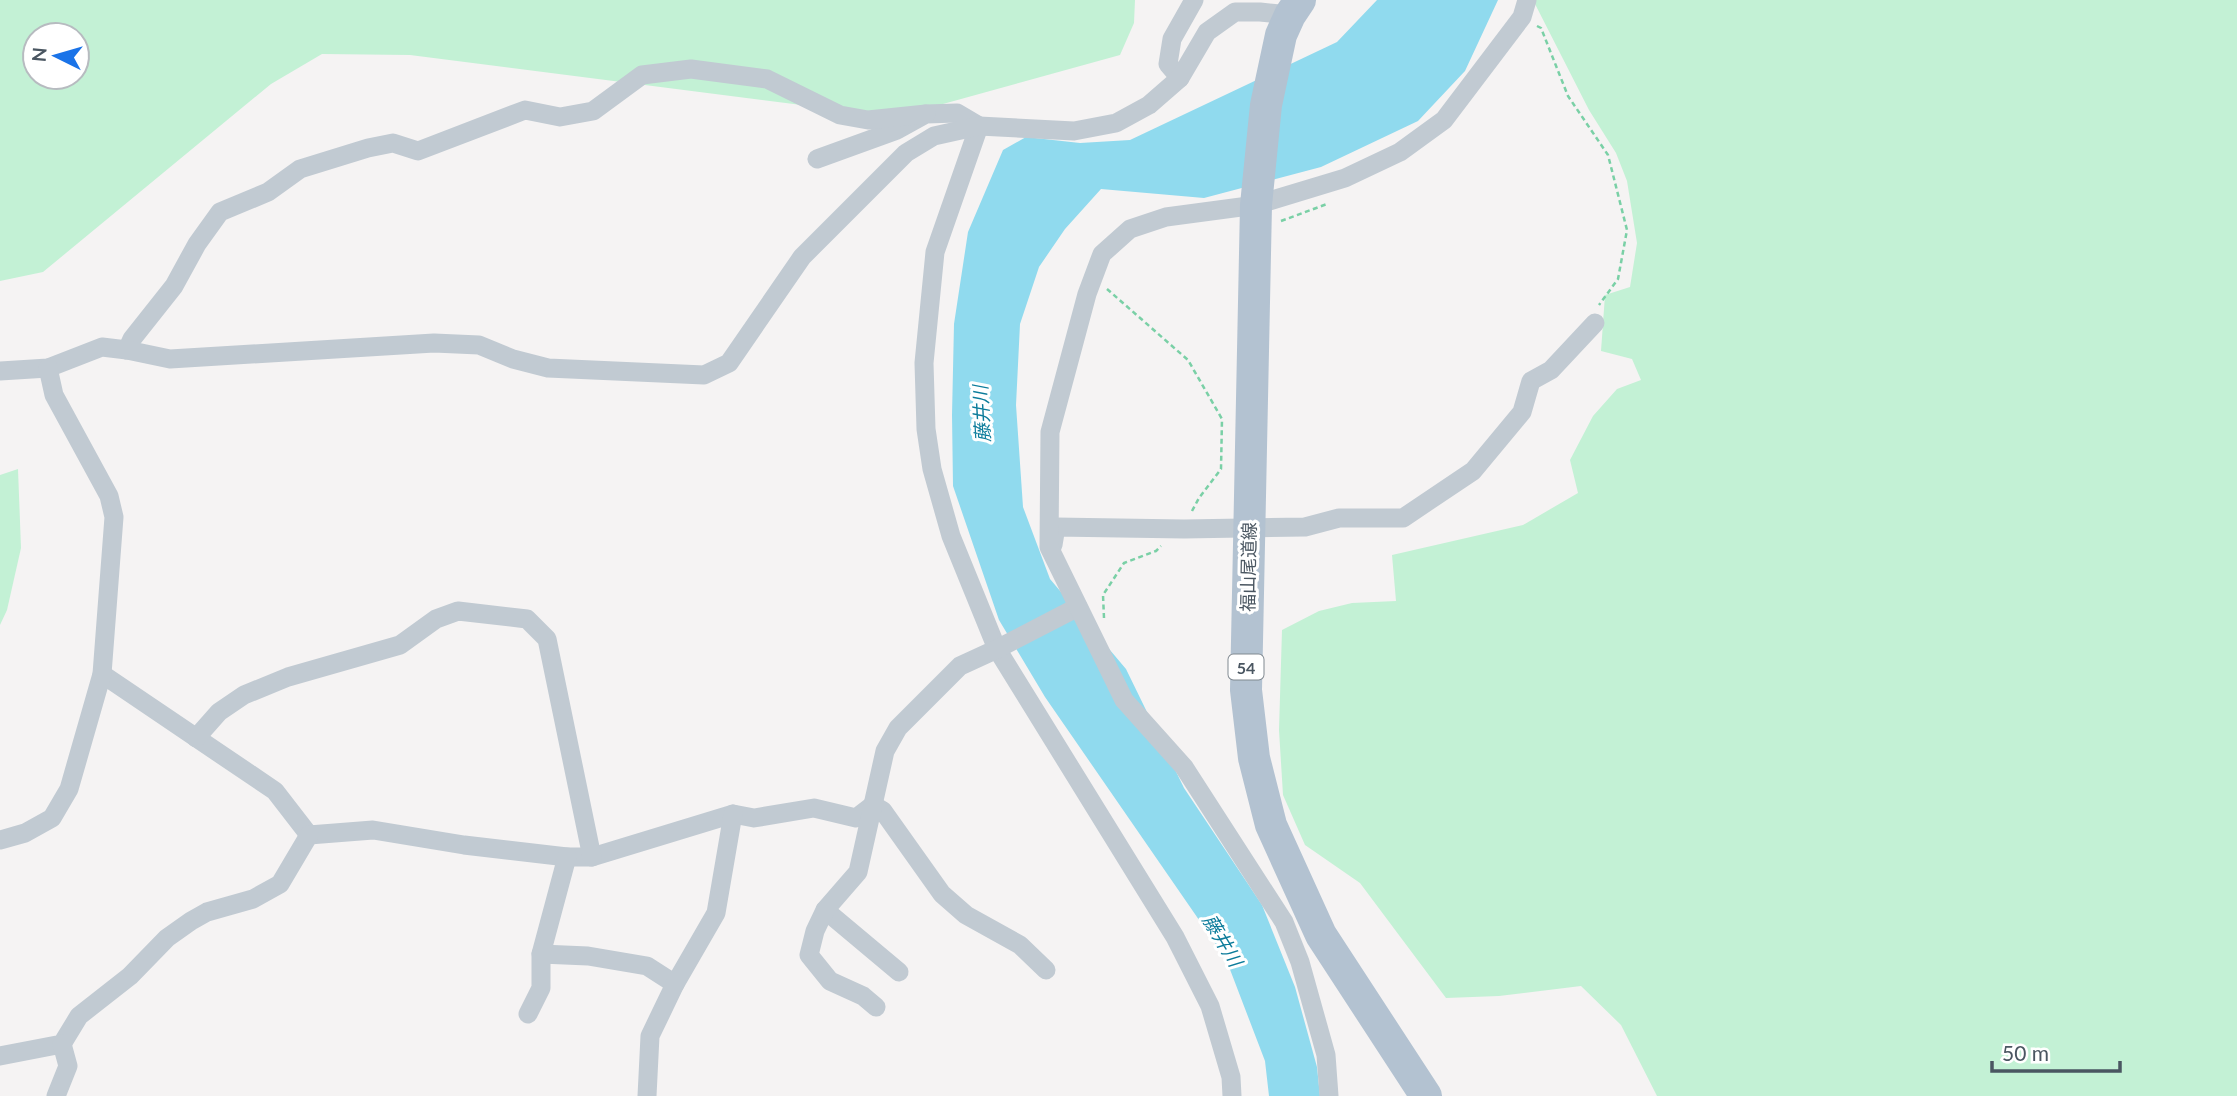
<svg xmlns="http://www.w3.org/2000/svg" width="2237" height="1096" viewBox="0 0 2237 1096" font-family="Lato,'Noto Sans JP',sans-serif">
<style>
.green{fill:#c3f1d5;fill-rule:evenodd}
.water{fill:#90daee}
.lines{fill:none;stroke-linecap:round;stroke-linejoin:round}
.path{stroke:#7ad0a6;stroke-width:2.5;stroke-dasharray:5 3.5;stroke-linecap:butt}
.minor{stroke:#c1cad2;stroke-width:19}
.primary{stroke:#b3c2d1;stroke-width:32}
.labels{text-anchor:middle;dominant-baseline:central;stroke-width:6;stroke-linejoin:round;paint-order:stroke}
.shield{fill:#fff;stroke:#808990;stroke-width:2}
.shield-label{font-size:16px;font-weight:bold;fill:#4a5661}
.street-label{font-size:18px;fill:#4a5661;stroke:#fff}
.water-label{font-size:19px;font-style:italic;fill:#0c7c9b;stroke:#fff}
</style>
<rect width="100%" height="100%" fill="#f5f3f3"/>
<g class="green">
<path d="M0 0H1135L1134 23 1120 55 896 117 410 55 322 54 271 84 43 272 0 281ZM35 35H77V77H35Z"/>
<polygon points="1533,0 2237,0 2237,1096 1657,1096 1621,1025 1581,986 1499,996 1446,998 1360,883 1305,845 1283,795 1279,730 1282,630 1319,611 1352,603 1396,601 1392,555 1523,525 1578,493 1570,460 1593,416 1617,389 1641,380 1632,359 1601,351 1605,295 1630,287 1637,243 1627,181 1616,153 1589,110"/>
<polygon points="18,469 21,548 7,610 0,625 0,475"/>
</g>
<polygon class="water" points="1377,0 1498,0 1465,71 1418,121 1321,167 1204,198 1101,189 1065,229 1039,267 1020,324 1016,405 1023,507 1050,579 1126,669 1184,788 1262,905 1295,987 1317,1067 1320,1096 1269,1096 1265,1061 1226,959 1045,697 999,620 953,486 952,415 954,324 968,232 1003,150 1026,137 1080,143 1130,140 1337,42"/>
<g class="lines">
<g class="path">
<polyline points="1537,26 1541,28 1568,96 1608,155 1627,230 1618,279 1599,305"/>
<polyline points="1281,221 1327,204"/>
<polyline points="1107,289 1188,360 1222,419 1221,469 1199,498 1192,511"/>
<polyline points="1104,618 1103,595 1124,563 1156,551 1161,546"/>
</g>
<g class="minor">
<polyline points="1180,78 1168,64 1172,39 1194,0"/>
<polyline points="979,126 935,252 924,363 926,429 932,469 951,536 997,649 1175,937 1210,1006 1231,1077 1232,1096"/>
<polyline points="817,159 897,130 926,114 957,113 979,126"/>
<polyline points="127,350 132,339 174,286 197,244 220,212 268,192 300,169 368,148 393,143 418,151 525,110 560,117 593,111 642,75 691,69 767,79 840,115 868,120 926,114"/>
<polyline points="0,371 48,368 102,347 127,350 170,359 434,343 479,345 513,359 548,368 704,375 729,363 802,257 906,153 934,136 979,126 1074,131 1116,123 1149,105 1180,78 1207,32 1235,12 1260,12 1290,15"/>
<polyline points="1053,545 1056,527 1184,529 1305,527 1339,518 1403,518 1473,471 1522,412 1531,381 1551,370 1595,323"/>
<polyline points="102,674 275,791 309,835 373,830 464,845 567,857 592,857 733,814 754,818 814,808 856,818 873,805"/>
<polyline points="196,738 219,712 244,695 288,677 400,645 436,619 458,611 527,619 547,639 592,857"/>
<polyline points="873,805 883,811 942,894 966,915 1020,945 1046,970"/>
<polyline points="0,840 25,833 52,818 69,789 102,674 114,517 109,496 54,395 48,368"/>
<polyline points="825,910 899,972"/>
<polyline points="541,954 588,956 647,966 675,984"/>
<polyline points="876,1007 863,996 830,981 809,955 815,931 825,910 858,872 885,751 898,728 960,666 997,649 1078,607"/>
<polyline points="528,1014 541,988 541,954 567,857"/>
<polyline points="0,1056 62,1044 79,1016 130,976 167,938 191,921 207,912 253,899 280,884 309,835"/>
<polyline points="56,1096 68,1066 62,1044"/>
<polyline points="647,1096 650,1036 675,984 716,913 733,814"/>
<polyline points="1329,1096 1326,1055 1300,962 1284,922 1184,767 1124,700 1049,547 1050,432 1087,294 1102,254 1130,229 1166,217 1256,205 1345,178 1400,152 1444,120 1522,17 1527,0"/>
</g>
<polyline class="primary" points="1300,0 1290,15 1281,35 1266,105 1256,205 1246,690 1254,758 1271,825 1321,935 1426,1096"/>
</g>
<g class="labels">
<rect class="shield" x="1228.5" y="654.5" width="35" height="25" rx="5"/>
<g class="shield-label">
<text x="1246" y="667">54</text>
</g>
<g class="street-label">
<text transform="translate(1248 567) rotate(-89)">福山尾道線</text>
</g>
<g class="water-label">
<text transform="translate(981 414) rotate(-93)">藤井川</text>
<text transform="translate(1223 940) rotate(59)">藤井川</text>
</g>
</g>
<g transform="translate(56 56) rotate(275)"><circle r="33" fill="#ffffff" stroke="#b7bbc0" stroke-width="2"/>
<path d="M0-5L12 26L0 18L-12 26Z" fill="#1a73e8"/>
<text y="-10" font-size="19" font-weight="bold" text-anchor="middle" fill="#4a5661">N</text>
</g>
<path d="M1992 1061v10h128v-10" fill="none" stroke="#4a5661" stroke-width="3.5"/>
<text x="2002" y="1061" font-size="21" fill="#4a5661" stroke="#ffffff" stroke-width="5" paint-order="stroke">50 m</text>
</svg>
